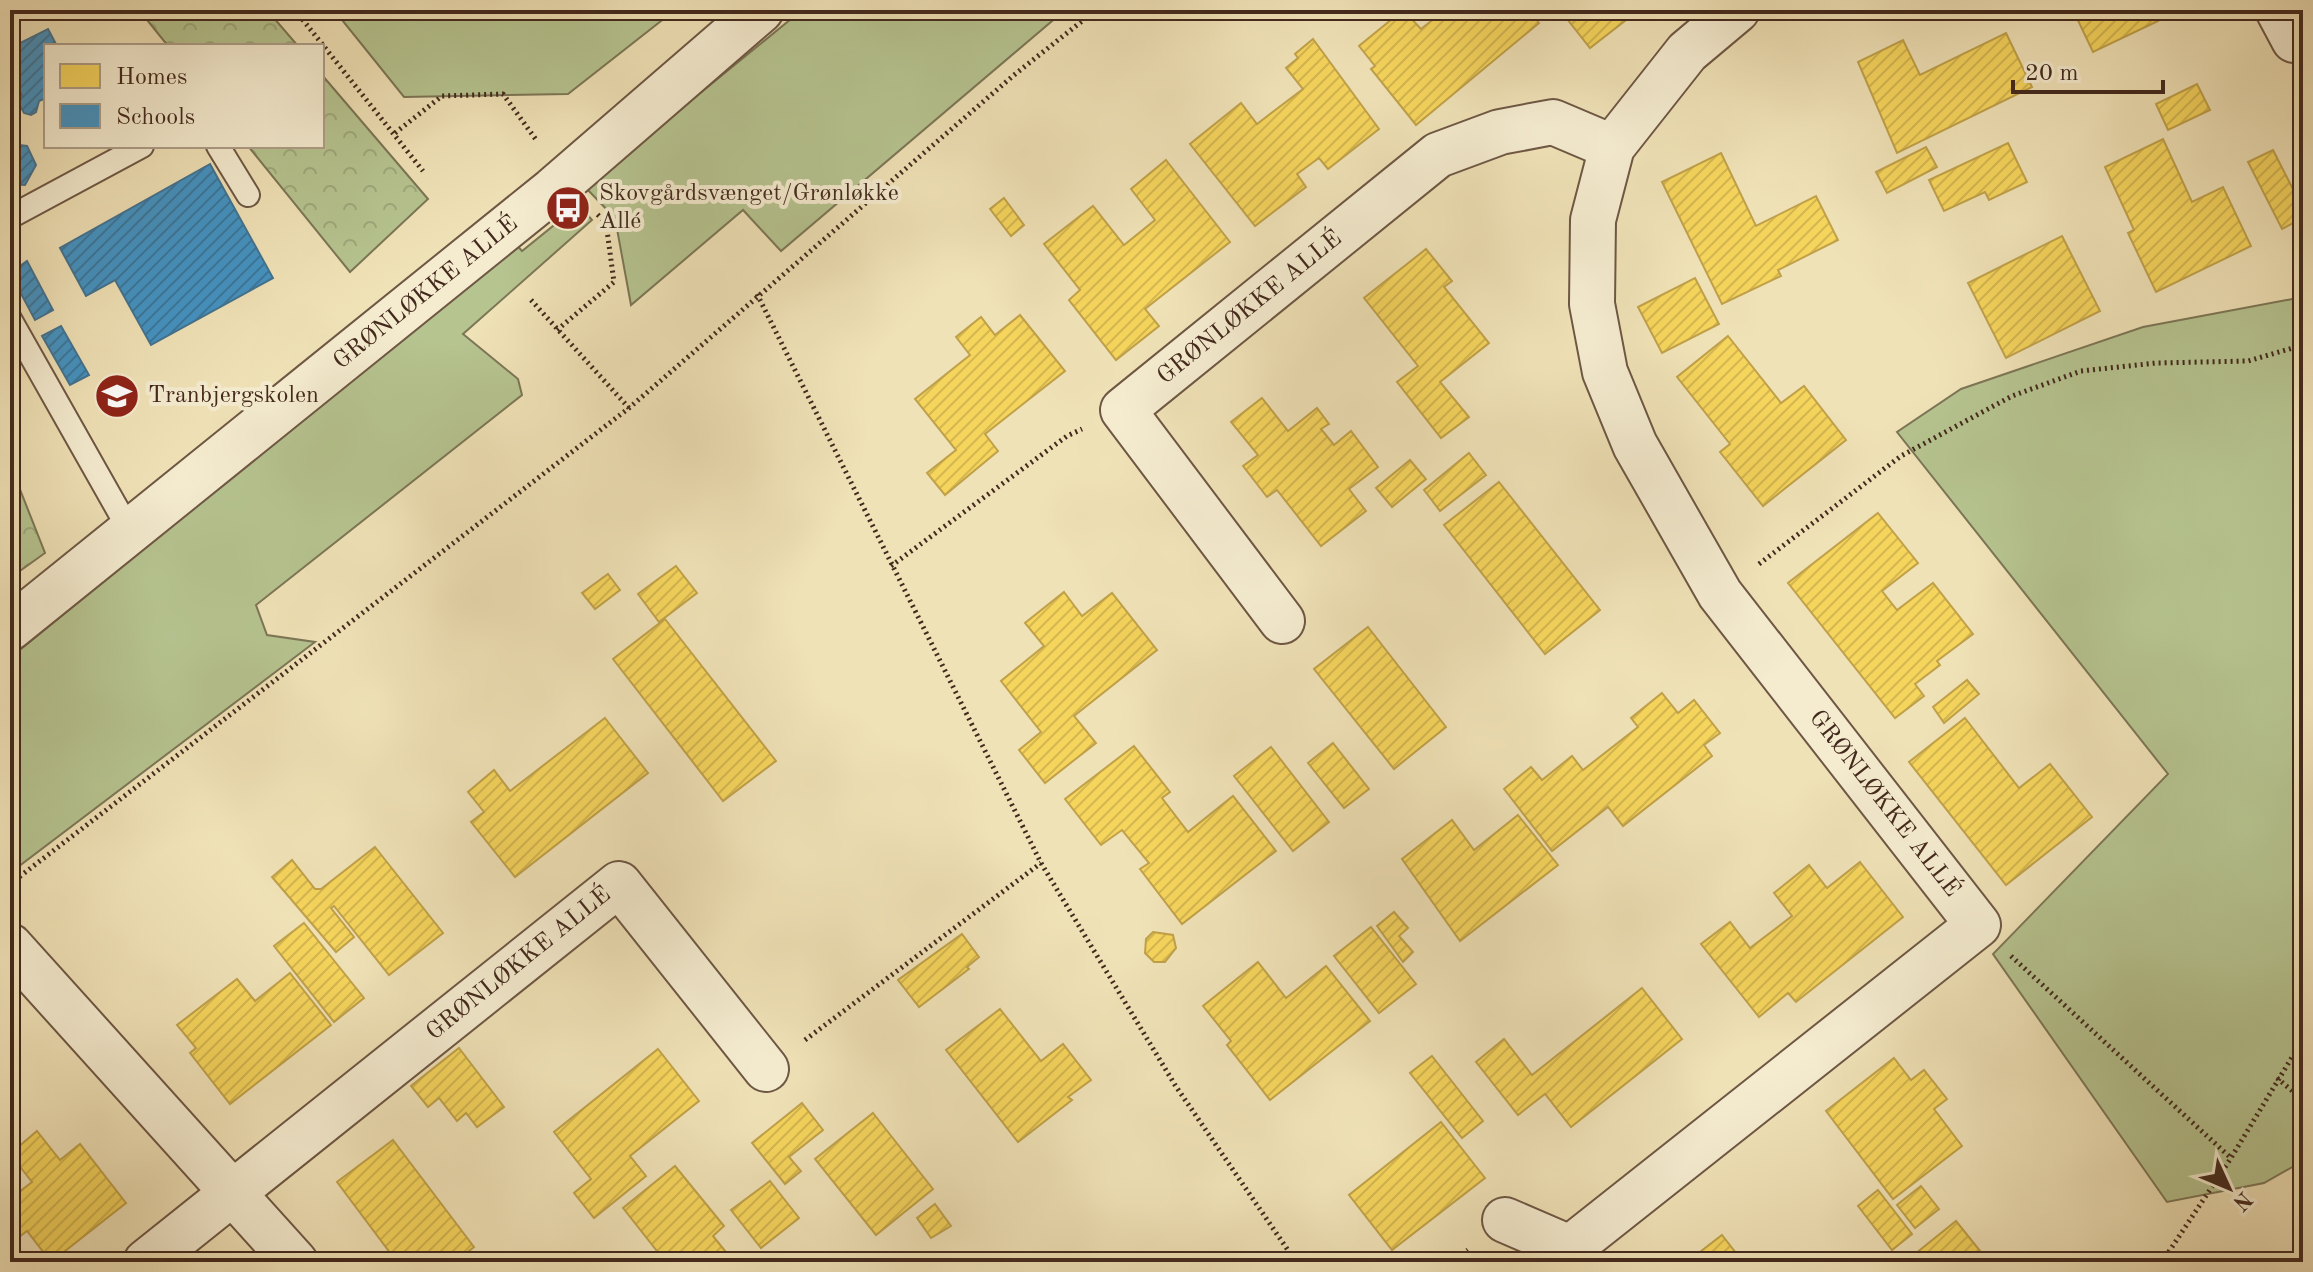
<svg xmlns="http://www.w3.org/2000/svg" width="2313" height="1272" viewBox="0 0 2313 1272" font-family="'Old Standard TT',serif">
<style>
.green{fill:#b6c490;stroke:#7c7656;stroke-width:2}
.forest{fill:url(#forest-crowns);stroke:#7c7656;stroke-width:2}
.homes{fill:url(#homes-hatch);stroke:#c0a149;stroke-width:2}
.schools{fill:url(#schools-hatch);stroke:#437391;stroke-width:2}
.lines{fill:none;stroke-linecap:round;stroke-linejoin:round}
.service-casing{stroke:#6e5744;stroke-width:26}
.minor-casing{stroke:#6e5744;stroke-width:48}
.tertiary-casing{stroke:#6e5744;stroke-width:48}
.path{stroke:#43291d;stroke-width:5;stroke-dasharray:2 4;stroke-linecap:butt}
.service{stroke:#f5ecd0;stroke-width:22}
.minor{stroke:#f5ecd0;stroke-width:44}
.tertiary{stroke:#f5ecd0;stroke-width:44}
.labels{text-anchor:middle;dominant-baseline:central;stroke-width:8;stroke-linejoin:round;paint-order:stroke}
.poi-label{font-size:24px;fill:#43291d;stroke:#f5ecd0;text-anchor:start}
.street-label{font-size:24px;fill:#43291d;stroke:#f5ecd0}
</style>
<defs>
<pattern id="forest-crowns" width="20" height="18" patternUnits="userSpaceOnUse" patternTransform="scale(2)"><rect width="20" height="18" fill="#b6c490"/><path d="M2 6a3 3 0 1 1 6 0M12 15a3 3 0 1 1 6 0" fill="none" stroke="#9ea87c"/></pattern>
<pattern id="homes-hatch" width="6" height="6" patternUnits="userSpaceOnUse" patternTransform="scale(2)"><rect width="6" height="6" fill="#f6d55c"/><path d="M-1 1l2-2M0 6l6-6M5 7l2-2" fill="none" stroke="#d4b750"/></pattern>
<pattern id="schools-hatch" width="6" height="6" patternUnits="userSpaceOnUse" patternTransform="scale(2)"><rect width="6" height="6" fill="#4393c3"/><path d="M-1 1l2-2M0 6l6-6M5 7l2-2" fill="none" stroke="#3a789e"/></pattern>
</defs>
<rect width="100%" height="100%" fill="#f0e2b7"/>
<filter id="stains"><feTurbulence type="fractalNoise" baseFrequency=".0025" numOctaves="4"/><feColorMatrix values="0 0 0 0 .2 0 0 0 0 .09 0 0 0 0 .02 0 0 0 .5 -.17"/></filter>
<radialGradient id="worn" r=".72"><stop offset=".6" stop-color="#630" stop-opacity="0"/><stop offset="1" stop-color="#630" stop-opacity=".3"/></radialGradient>
<g class="green">
<polygon points="334,10 675,10 568,94 404,97"/>
<polygon points="802,10 1065,10 781,251 743,210 631,305 615,218 585,187"/>
<polygon points="579,205 592,220 463,334 518,379 522,395 256,605 267,635 315,642 10,873 10,658 515,243 522,251"/>
<polygon points="2303,297 2303,1161 2264,1183 2167,1202 1993,954 2168,774 1897,432 1961,389 2143,327"/>
</g>
<g class="forest">
<polygon points="139,10 267,10 298,46 168,46"/>
<polygon points="322,75 428,199 350,272 248,146 322,146"/>
<polygon points="10,464 45,553 10,578"/>
</g>
<g class="homes">
<polygon points="1403,10 1421,29 1445,10 1529,10 1539,23 1416,125 1371,69 1375,66 1359,46"/>
<polygon points="1560,10 1639,10 1590,48"/>
<polygon points="2073,10 2152,10 2158,21 2093,52"/>
<polygon points="2006,33 2032,87 1897,153 1858,62 1903,40 1920,75"/>
<polygon points="1313,39 1379,129 1328,169 1319,158 1297,174 1306,187 1255,226 1190,144 1241,103 1257,124 1303,89 1286,68 1298,58 1295,54"/>
<polygon points="2197,84 2210,110 2168,130 2156,104"/>
<polygon points="2163,139 2192,202 2223,187 2251,246 2156,292 2128,233 2134,230 2105,167"/>
<polygon points="2008,143 2027,182 1989,200 1985,192 1944,211 1929,180"/>
<polygon points="1926,147 1937,167 1887,193 1876,172"/>
<polygon points="2273,150 2303,209 2303,218 2282,229 2248,162"/>
<polygon points="1721,153 1756,226 1816,196 1838,240 1778,270 1781,276 1722,304 1662,182"/>
<polygon points="1166,160 1230,242 1145,309 1159,326 1116,360 1069,300 1080,290 1044,244 1093,206 1124,245 1155,220 1131,189"/>
<polygon points="1004,198 1024,225 1011,236 990,209"/>
<polygon points="2062,236 2100,311 2006,358 1968,283"/>
<polygon points="1426,249 1452,281 1444,287 1489,343 1440,382 1469,417 1441,438 1397,382 1418,366 1364,298"/>
<polygon points="1695,278 1719,324 1662,353 1638,307"/>
<polygon points="1020,315 1065,371 985,434 998,451 945,495 927,473 956,450 915,399 970,355 956,337 981,317 995,335"/>
<polygon points="1728,336 1781,403 1804,386 1846,440 1763,506 1720,452 1730,444 1677,377"/>
<polygon points="1262,398 1288,431 1317,408 1329,424 1321,429 1334,445 1351,431 1378,467 1349,489 1366,511 1321,546 1277,490 1267,497 1243,466 1258,455 1231,422"/>
<polygon points="1469,453 1486,475 1440,511 1424,490"/>
<polygon points="1410,460 1426,479 1392,507 1376,488"/>
<polygon points="1499,482 1600,610 1545,654 1444,525"/>
<polygon points="1878,513 1918,563 1882,591 1897,610 1933,583 1973,634 1937,661 1940,665 1915,684 1924,696 1895,718 1788,583"/>
<polygon points="676,566 697,593 659,622 638,594"/>
<polygon points="608,574 620,590 595,609 582,593"/>
<polygon points="1064,592 1082,616 1112,593 1157,650 1074,716 1096,743 1045,783 1019,750 1041,732 1001,681 1044,646 1025,623"/>
<polygon points="665,619 776,761 723,801 613,659"/>
<polygon points="1368,627 1446,727 1394,769 1314,669"/>
<polygon points="1967,680 1979,694 1944,723 1933,707"/>
<polygon points="1662,693 1678,713 1694,700 1720,733 1704,745 1712,756 1623,826 1608,807 1552,851 1504,789 1531,767 1542,780 1572,756 1583,770 1638,727 1631,718"/>
<polygon points="605,718 648,773 515,877 471,822 484,812 468,792 494,770 510,791"/>
<polygon points="1965,718 2019,788 2050,764 2092,817 2006,885 1909,762"/>
<polygon points="1333,743 1369,789 1344,808 1308,763"/>
<polygon points="1134,746 1170,792 1162,798 1188,832 1233,796 1276,851 1182,924 1140,869 1149,863 1122,830 1101,845 1065,799"/>
<polygon points="1271,747 1329,822 1293,851 1234,776"/>
<polygon points="1518,815 1558,865 1460,941 1402,859 1452,820 1474,850"/>
<polygon points="375,847 443,933 389,975 334,906 331,908 354,937 336,952 272,877 292,860 315,889 321,889"/>
<polygon points="1860,862 1903,917 1796,1002 1788,993 1759,1017 1701,944 1730,922 1750,948 1792,916 1774,893 1809,865 1827,888"/>
<polygon points="1394,912 1408,928 1399,936 1413,952 1403,962 1377,926"/>
<polygon points="304,923 364,998 334,1022 274,946"/>
<polygon points="1371,927 1416,984 1379,1013 1334,956"/>
<polygon points="1153,932 1173,935 1176,948 1165,962 1154,962 1145,953 1146,939"/>
<polygon points="962,934 979,957 967,967 969,969 919,1007 898,980"/>
<polygon points="1258,962 1286,998 1326,966 1370,1021 1270,1100 1227,1045 1231,1041 1203,1006"/>
<polygon points="290,973 331,1025 230,1104 190,1053 196,1048 177,1025 237,979 255,1001"/>
<polygon points="1642,988 1682,1039 1571,1127 1545,1094 1518,1115 1476,1062 1504,1039 1532,1075"/>
<polygon points="1000,1009 1041,1061 1063,1044 1091,1080 1068,1097 1072,1100 1018,1142 946,1050"/>
<polygon points="459,1048 504,1107 477,1127 466,1113 457,1121 439,1098 428,1107 411,1086"/>
<polygon points="658,1049 699,1101 630,1156 646,1176 594,1218 574,1193 591,1179 554,1132"/>
<polygon points="1432,1056 1483,1121 1462,1138 1410,1073"/>
<polygon points="1894,1058 1911,1080 1924,1070 1947,1099 1934,1109 1962,1146 1893,1199 1826,1111"/>
<polygon points="802,1103 823,1130 789,1157 801,1171 785,1184 752,1143"/>
<polygon points="873,1113 933,1189 876,1235 815,1159"/>
<polygon points="1441,1122 1485,1178 1392,1250 1349,1195"/>
<polygon points="37,1131 60,1160 80,1144 126,1203 51,1262 27,1231 10,1244 10,1199 32,1182 10,1154"/>
<polygon points="393,1140 474,1247 455,1262 397,1262 337,1182"/>
<polygon points="675,1166 724,1226 713,1236 734,1262 661,1262 664,1260 623,1208"/>
<polygon points="770,1181 799,1218 761,1248 731,1210"/>
<polygon points="1921,1186 1939,1209 1915,1228 1897,1205"/>
<polygon points="1878,1190 1912,1234 1892,1250 1858,1206"/>
<polygon points="935,1204 951,1226 931,1238 917,1218"/>
<polygon points="1956,1221 1989,1262 1905,1262"/>
<polygon points="1722,1235 1743,1262 1687,1262"/>
</g>
<g class="schools">
<polygon points="48,29 57,46 46,46 46,98 39,101 36,112 31,115 24,113 19,104 22,95 10,72 10,48"/>
<polygon points="10,144 27,146 36,165 25,185 10,184"/>
<polygon points="210,164 273,278 151,345 115,280 86,296 60,248"/>
<polygon points="27,261 53,310 35,320 10,273"/>
<polygon points="61,326 89,375 70,385 42,336"/>
</g>
<g class="lines">
<g class="service-casing">
<g id="service">
<polyline points="218,146 248,195"/>
<polyline points="10,217 142,146"/>
<polyline points="10,319 131,533"/>
</g>
</g>
<g class="minor-casing">
<g id="minor">
<polyline points="2278,10 2294,40"/>
<polyline points="1282,621 1123,410 1438,155 1500,132 1553,122 1612,147"/>
<polyline points="10,946 295,1262"/>
<polyline points="1505,1220 1570,1248 1978,925 1720,594 1635,445 1605,372 1592,304 1593,220 1612,147 1687,52 1737,10"/>
<polyline points="146,1262 619,884 766,1069"/>
</g>
</g>
<g class="tertiary-casing">
<polyline id="tertiary" points="10,628 553,190 761,10"/>
</g>
<g class="path">
<polyline points="295,10 423,171"/>
<polyline points="395,133 442,96 503,94 537,141"/>
<polyline points="757,294 1041,863 1175,1085 1296,1262"/>
<polyline points="531,300 629,408"/>
<polyline points="557,330 614,282 606,223 596,213"/>
<polyline points="1759,564 1901,456 2012,396 2081,371 2156,363 2248,361 2303,345"/>
<polyline points="891,566 1067,436 1082,429"/>
<polyline points="10,884 629,408 1014,75 1096,10"/>
<polyline points="2011,956 2231,1158"/>
<polyline points="805,1040 1041,863"/>
<polyline points="2277,1078 2303,1100"/>
<polyline points="1453,1262 1468,1250"/>
<polyline points="2162,1262 2231,1158 2303,1039"/>
</g>
<use href="#service" class="service"/>
<use href="#minor" class="minor"/>
<use href="#tertiary" class="tertiary"/>
</g>
<defs>
<g id="bus-disc" transform="scale(2.3)"><circle r="9.5" fill="#8f2418" stroke="#f5ecd0"/><path d="M-5-6H5V4H4V6H2V4H-2V6H-4V4H-5ZM-3.5-4V0h7V-4ZM-3.5 1.2v1.5H-2V1.2ZM2 1.2v1.5H3.5V1.2Z" fill="#fff"/></g>
<g id="school-disc" transform="scale(2.3)"><circle r="9.5" fill="#8f2418" stroke="#f5ecd0"/><path d="M0-5L7-2L0 1L-7-2ZM-4 1L0 2.5L4 1V4Q0 6-4 4Z" fill="#fff"/></g>
</defs>
<g fill-rule="evenodd">
<use href="#bus-disc" x="568" y="208"/>
<use href="#school-disc" x="117" y="396"/>
</g>
<g class="labels">
<g class="poi-label">
<text x="599" y="194">Skovgårdsvænget/Grønløkke<tspan x="599" dy="28">Allé</tspan></text>
<text x="148" y="396">Tranbjergskolen</text>
</g>
<g class="street-label">
<text transform="translate(426 293) rotate(-39)">GRØNLØKKE ALLÉ</text>
<text transform="translate(1250 308) rotate(-39)">GRØNLØKKE ALLÉ</text>
<text transform="translate(1884 804) rotate(52)">GRØNLØKKE ALLÉ</text>
<text transform="translate(519 964) rotate(-39)">GRØNLØKKE ALLÉ</text>
</g>
</g>
<rect width="2313" height="1272" fill="none" stroke="#f0e2b7" stroke-width="40"/>
<rect x="12" y="12" width="2289" height="1248" fill="none" stroke="#43291d" stroke-width="4"/>
<rect x="20" y="20" width="2273" height="1232" fill="none" stroke="#43291d" stroke-width="2"/>
<rect x="44" y="44" width="280" height="104" fill="#f5ecd0" stroke="#ae9e88" stroke-width="2"/>
<rect x="60" y="64" width="40" height="24" fill="#f6d55c" stroke="#ae9e88" stroke-width="2"/>
<text x="116" y="84" font-size="24" fill="#43291d">Homes</text>
<rect x="60" y="104" width="40" height="24" fill="#4393c3" stroke="#ae9e88" stroke-width="2"/>
<text x="116" y="124" font-size="24" fill="#43291d">Schools</text>
<g transform="translate(2229 1188) rotate(134)" stroke="#f5ecd0" stroke-width="6" paint-order="stroke">
<path d="M0-6L14 30L0 20L-14 30Z" fill="#43291d"/>
<text y="-12" font-size="22" font-weight="bold" text-anchor="middle" fill="#43291d">N</text>
</g>
<path d="M2013 80v12h150v-12" fill="none" stroke="#43291d" stroke-width="4"/>
<text x="2025" y="80" font-size="24" fill="#43291d" stroke="#f5ecd0" stroke-width="6" paint-order="stroke">20 m</text>
<rect width="100%" height="100%" filter="url(#stains)"/>
<rect width="100%" height="100%" fill="url(#worn)"/>
</svg>
